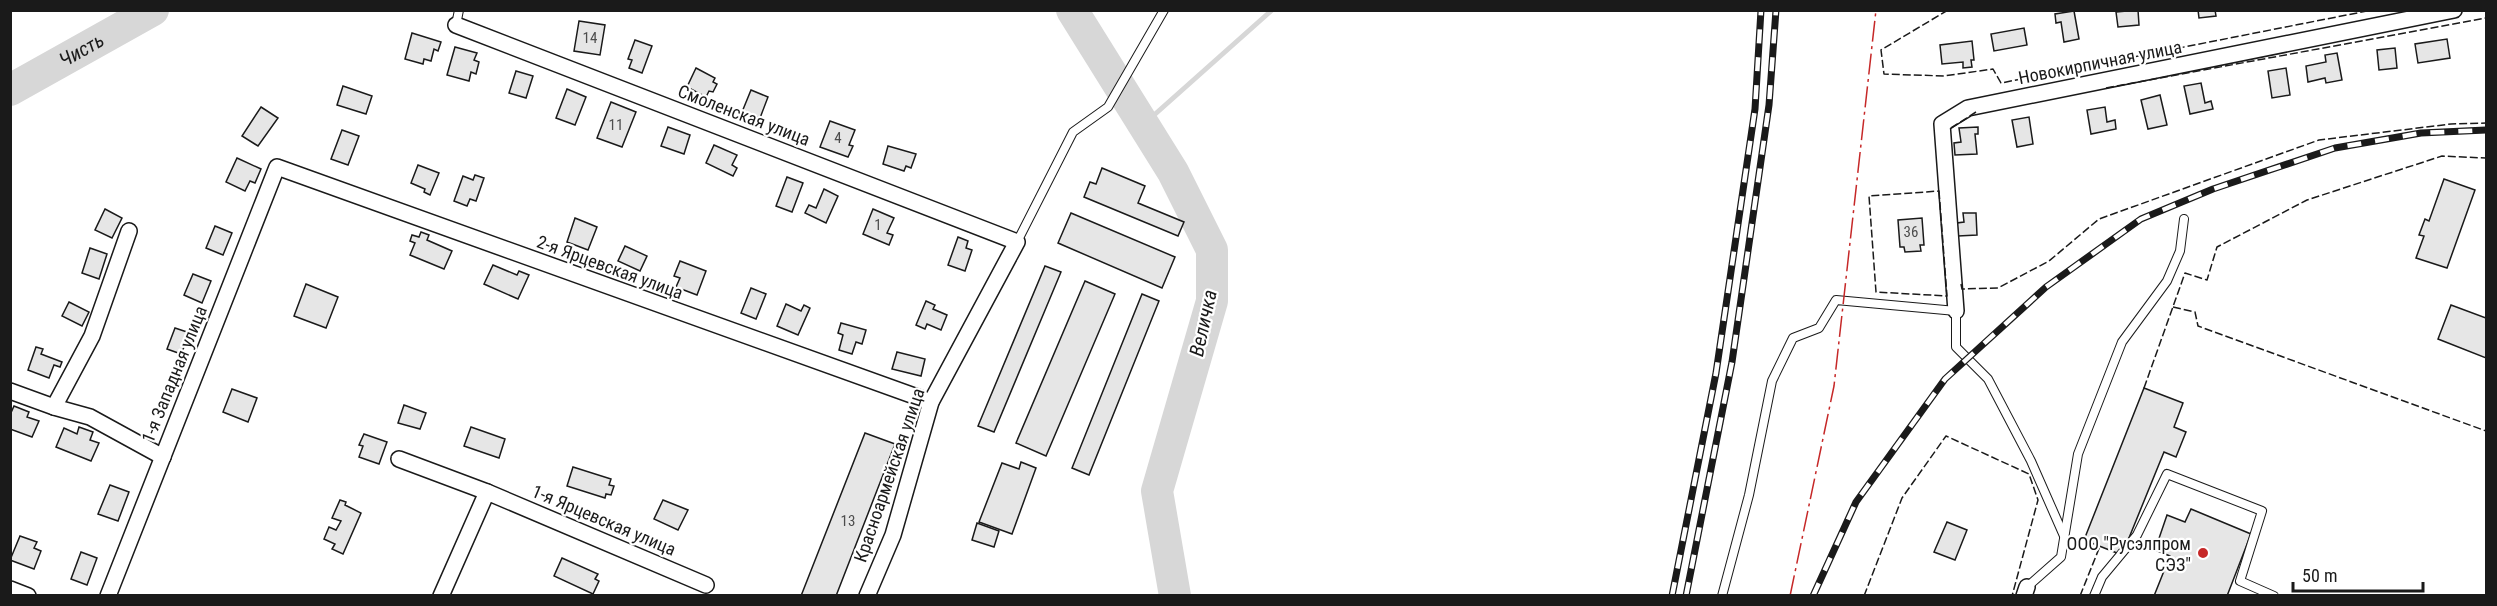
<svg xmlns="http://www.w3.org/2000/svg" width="2497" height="606" viewBox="0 0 2497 606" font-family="'Roboto Condensed',sans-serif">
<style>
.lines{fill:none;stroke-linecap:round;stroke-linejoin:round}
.stream{stroke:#d7d7d7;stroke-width:5}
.river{stroke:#d7d7d7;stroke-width:32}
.building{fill:#e6e6e6;stroke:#1a1a1a;stroke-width:1.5}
.service-casing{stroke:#1a1a1a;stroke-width:10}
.minor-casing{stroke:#1a1a1a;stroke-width:18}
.service{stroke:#fff;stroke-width:8}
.minor{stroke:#fff;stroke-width:15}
.rail-casing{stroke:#1a1a1a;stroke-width:7}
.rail{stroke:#fff;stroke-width:4.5;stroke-dasharray:14;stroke-linecap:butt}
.fence{stroke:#1a1a1a;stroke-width:1.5;stroke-dasharray:8 3;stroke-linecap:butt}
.power{stroke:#c62828;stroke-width:1.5;stroke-dasharray:21 4.5 3 4.5;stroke-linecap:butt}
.poi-dot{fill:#c62828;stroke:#fff;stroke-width:2}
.labels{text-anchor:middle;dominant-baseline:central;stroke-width:4.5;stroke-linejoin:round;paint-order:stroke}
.number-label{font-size:15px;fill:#4d4d4d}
.street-label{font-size:18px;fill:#1a1a1a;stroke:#fff}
.poi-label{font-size:18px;fill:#1a1a1a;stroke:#fff;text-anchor:end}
.water-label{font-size:20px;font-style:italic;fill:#1a1a1a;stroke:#fff}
</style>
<rect width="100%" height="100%" fill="#fff"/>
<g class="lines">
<polyline class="stream" points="1144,124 1272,10"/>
<g class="river">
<polyline points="1072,10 1173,172 1212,250 1212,301 1157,491 1175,596"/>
<path id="s1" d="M10 90 153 10"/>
</g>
</g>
<g class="building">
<polygon points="2138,10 2139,25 2118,27 2116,12"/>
<polygon points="2198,10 2215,10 2216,16 2199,18"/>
<polygon points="2074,11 2079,39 2064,42 2061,22 2056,23 2055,14"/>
<polygon points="579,21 605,25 600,55 574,51"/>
<polygon points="2024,28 2027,45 1994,51 1991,34"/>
<polygon points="412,33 441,42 438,51 434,49 431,61 424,59 423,64 405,59"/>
<polygon points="2447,39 2450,58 2418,63 2415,44"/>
<polygon points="635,40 652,46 642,73 629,68 632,60 628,59"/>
<polygon points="1972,41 1974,60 1971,60 1972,67 1963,68 1963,62 1942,64 1940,45"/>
<polygon points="455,47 477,53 474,60 479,62 476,74 471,72 469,81 447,75"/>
<polygon points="2395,48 2397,68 2379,70 2377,50"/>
<polygon points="2337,53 2342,80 2326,83 2325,78 2308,82 2306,66 2326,62 2325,55"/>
<polygon points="696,68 715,78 713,82 717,84 713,92 709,91 706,97 687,87"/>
<polygon points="2286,68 2290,95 2272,98 2268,71"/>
<polygon points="516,71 533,76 526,98 509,93"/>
<polygon points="2201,83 2205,103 2211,101 2213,109 2190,114 2184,86"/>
<polygon points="343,86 372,96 366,114 337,105"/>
<polygon points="567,89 586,97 575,125 556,118"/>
<polygon points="751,90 768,97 760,118 742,112"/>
<polygon points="2160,95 2167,125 2148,129 2141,100"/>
<polygon points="611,102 636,112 622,147 597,138"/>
<polygon points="261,107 278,118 258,146 242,136"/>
<polygon points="2105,107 2107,122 2115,120 2116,129 2091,134 2087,110"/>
<polygon points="2029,117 2033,144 2017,147 2012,120"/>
<polygon points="830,121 855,130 849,145 853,146 848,157 820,147"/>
<polygon points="668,127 690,135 684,154 661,146"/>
<polygon points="1978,127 1978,134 1975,134 1977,154 1955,155 1954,143 1961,142 1959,128"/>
<polygon points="342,130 359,136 348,165 331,159"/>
<polygon points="714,145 737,155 732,165 737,168 733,176 706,163"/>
<polygon points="888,146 916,154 911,168 906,166 904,171 883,164"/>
<polygon points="237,158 261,169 255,183 250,181 245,191 226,182"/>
<polygon points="418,165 439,173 430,195 424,192 425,189 411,183"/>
<polygon points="1102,168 1145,186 1138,203 1184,222 1178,236 1084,197 1090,182 1096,184"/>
<polygon points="475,175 484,178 476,201 470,199 467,206 454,201 463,176 473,180"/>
<polygon points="787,177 803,183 792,212 776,206"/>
<polygon points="2444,179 2475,190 2447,268 2416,258 2424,236 2419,235 2425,219 2429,221"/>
<polygon points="824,189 838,196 826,223 805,213 809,205 816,208"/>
<polygon points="105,209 122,218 112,238 95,230"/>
<polygon points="873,209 894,218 887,233 893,235 889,245 863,234"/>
<polygon points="1071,213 1175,257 1162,288 1058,243"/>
<polygon points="1963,213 1976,213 1977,235 1958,236 1957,223 1964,222"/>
<polygon points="575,218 597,227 588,250 567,242"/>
<polygon points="1922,218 1924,245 1920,245 1921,251 1905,252 1904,247 1900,247 1898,220"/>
<polygon points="215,226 232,233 223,255 206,248"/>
<polygon points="421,232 429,235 427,240 452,251 444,269 410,255 415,243 410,241 412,235 419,237"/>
<polygon points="958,237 968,241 966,248 972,250 965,271 948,265"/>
<polygon points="625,246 647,256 640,271 618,261"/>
<polygon points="90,248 107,254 99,279 82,273"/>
<polygon points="680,261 706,271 697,295 676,287 680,278 674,276"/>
<polygon points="493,265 517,275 519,271 529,275 518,299 484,284"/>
<polygon points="1045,266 1061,272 994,432 978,426"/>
<polygon points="193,274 211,281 202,303 184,295"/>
<polygon points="1085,281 1115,294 1046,456 1016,443"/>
<polygon points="306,284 338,297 326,328 294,316"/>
<polygon points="751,288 766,294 756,319 741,313"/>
<polygon points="1142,294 1159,301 1089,475 1072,468"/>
<polygon points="926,301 935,305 933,309 947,315 941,330 927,324 925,329 916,325"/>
<polygon points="69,302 89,312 82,326 62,316"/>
<polygon points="786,304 801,311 804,305 810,308 798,335 777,326"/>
<polygon points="2451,305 2486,318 2486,358 2438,339"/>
<polygon points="841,323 866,330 862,344 856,342 852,354 839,350 843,335 838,333"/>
<polygon points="175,328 190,333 181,354 167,349"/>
<polygon points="36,347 43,349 41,354 62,362 60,367 54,365 49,378 28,370"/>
<polygon points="897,352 925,359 921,376 892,369"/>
<polygon points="2144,388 2183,403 2174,427 2186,432 2176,457 2164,452 2122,555 2084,540"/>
<polygon points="232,389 257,398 248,422 223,412"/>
<polygon points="404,405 426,413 420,429 398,423"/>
<polygon points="14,406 29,412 27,417 39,421 32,437 10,429 10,415"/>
<polygon points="79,427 93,432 90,440 99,443 91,461 56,447 64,428 77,434"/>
<polygon points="471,427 505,439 499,458 464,446"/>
<polygon points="865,433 895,444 836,596 801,596"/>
<polygon points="364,434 387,442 379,464 359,457 363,446 359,445"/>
<polygon points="1021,462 1036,468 1012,534 979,522 1002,463 1019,469"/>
<polygon points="573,467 611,479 609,485 614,486 611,495 606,494 605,498 567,486"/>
<polygon points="110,485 129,492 118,521 98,514"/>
<polygon points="340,500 346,502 345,505 361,513 343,554 332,549 335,544 324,539 329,527 336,530 341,521 332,518"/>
<polygon points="663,500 688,510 678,530 654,519"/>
<polygon points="2191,509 2251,534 2227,596 2154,596 2170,556 2155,550 2167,515 2185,522"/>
<polygon points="1947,522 1967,530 1955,560 1934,552"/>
<polygon points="977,523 999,531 994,547 972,540"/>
<polygon points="20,536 37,542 34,548 41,551 34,569 10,560"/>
<polygon points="81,552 97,558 87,585 71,579"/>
<polygon points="562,558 598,574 595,579 599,581 593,594 554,576"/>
</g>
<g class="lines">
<g class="service-casing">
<g id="service">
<polyline points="456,25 459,10"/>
<polyline points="1017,242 1073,132 1108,107 1164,10"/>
<polyline points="2027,587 2061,557 2078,454 2122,342 2167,281 2180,251 2184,219"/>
<polyline points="1722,596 1749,495 1772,381 1793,338 1819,328 1836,300 1956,311 1956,347 1988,379 2031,461 2064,536"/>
<polyline points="2094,596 2102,577 2137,535 2167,474 2262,511 2240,581 2274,596"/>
</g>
</g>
<g class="minor-casing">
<g id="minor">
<polyline points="456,25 1017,242 931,402 893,535 867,596"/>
<polyline points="1956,311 1942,124 1968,108 2454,10"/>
<polyline points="10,391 54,407 90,417 163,457"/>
<polyline points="54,407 92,336 129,231"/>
<polyline points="399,459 487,492"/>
<polyline points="10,589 28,596"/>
<polyline points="108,596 277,167 931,402"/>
<polyline points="441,596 487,492 706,585"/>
<polyline points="2024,596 2027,587"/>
</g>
</g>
<use href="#service" class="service"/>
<use href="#minor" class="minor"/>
<g class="rail-casing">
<g id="rail">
<polyline points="1672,596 1716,373 1755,109 1761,10"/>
<polyline points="1686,596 1732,362 1769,105 1776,10"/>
<polyline points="1813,596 1856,502 1945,379 2046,287 2141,219 2213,189 2335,148 2421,133 2486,130"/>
</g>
</g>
<use href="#rail" class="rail"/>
<g class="fence">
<polyline points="1948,10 1881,50 1884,74 1944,76 1993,69 2001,83 2372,10"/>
<polyline points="2106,88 2486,18"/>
<polyline points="1951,128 1976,112"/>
<polygon points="1939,191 1947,296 1876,292 1869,196"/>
<polyline points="1961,284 1962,289 1998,288 2049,261 2099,219 2319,140 2451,124 2486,123"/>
<polyline points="2173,307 2195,312 2198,326 2486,431"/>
<polyline points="2144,388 2185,273 2207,280 2217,247 2307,200 2442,156 2486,158"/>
<polyline points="1864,596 1902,498 1946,436 2029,474 2038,500 2012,596"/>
<polyline points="2080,596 2100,546"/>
</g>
<polyline class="power" points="1790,596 1834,386 1876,10"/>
</g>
<circle class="poi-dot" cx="2203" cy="553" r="6"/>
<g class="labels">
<g class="number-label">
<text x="590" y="38">14</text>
<text x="616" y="125">11</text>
<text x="838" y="138">4</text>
<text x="878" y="225">1</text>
<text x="1911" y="232">36</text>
<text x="848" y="521">13</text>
</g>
<g class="street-label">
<text transform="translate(2100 62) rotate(-11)">Новокирпичная улица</text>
<text transform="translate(744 115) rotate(21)">Смоленская улица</text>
<text transform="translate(610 267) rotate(20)">2-я Ярцевская улица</text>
<text transform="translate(174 374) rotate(-68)">1-я Западная улица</text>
<text transform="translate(889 475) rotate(-71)">Красноармейская улица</text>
<text transform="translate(604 520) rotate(23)">1-я Ярцевская улица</text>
</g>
<g class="poi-label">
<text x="2191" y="543">ООО "Русэлпром<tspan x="2191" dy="21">СЭЗ"</tspan></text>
</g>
<g class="water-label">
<text stroke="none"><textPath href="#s1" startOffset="82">Чисть</textPath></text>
<text transform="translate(1203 323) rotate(-78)">Величка</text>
</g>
</g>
<rect width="2497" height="606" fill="none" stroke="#1a1a1a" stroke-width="24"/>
<path d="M2293 582v9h130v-9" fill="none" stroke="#1a1a1a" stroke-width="3"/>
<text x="2302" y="582" font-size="18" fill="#1a1a1a" stroke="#ffffff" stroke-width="4.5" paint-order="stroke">50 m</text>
</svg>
